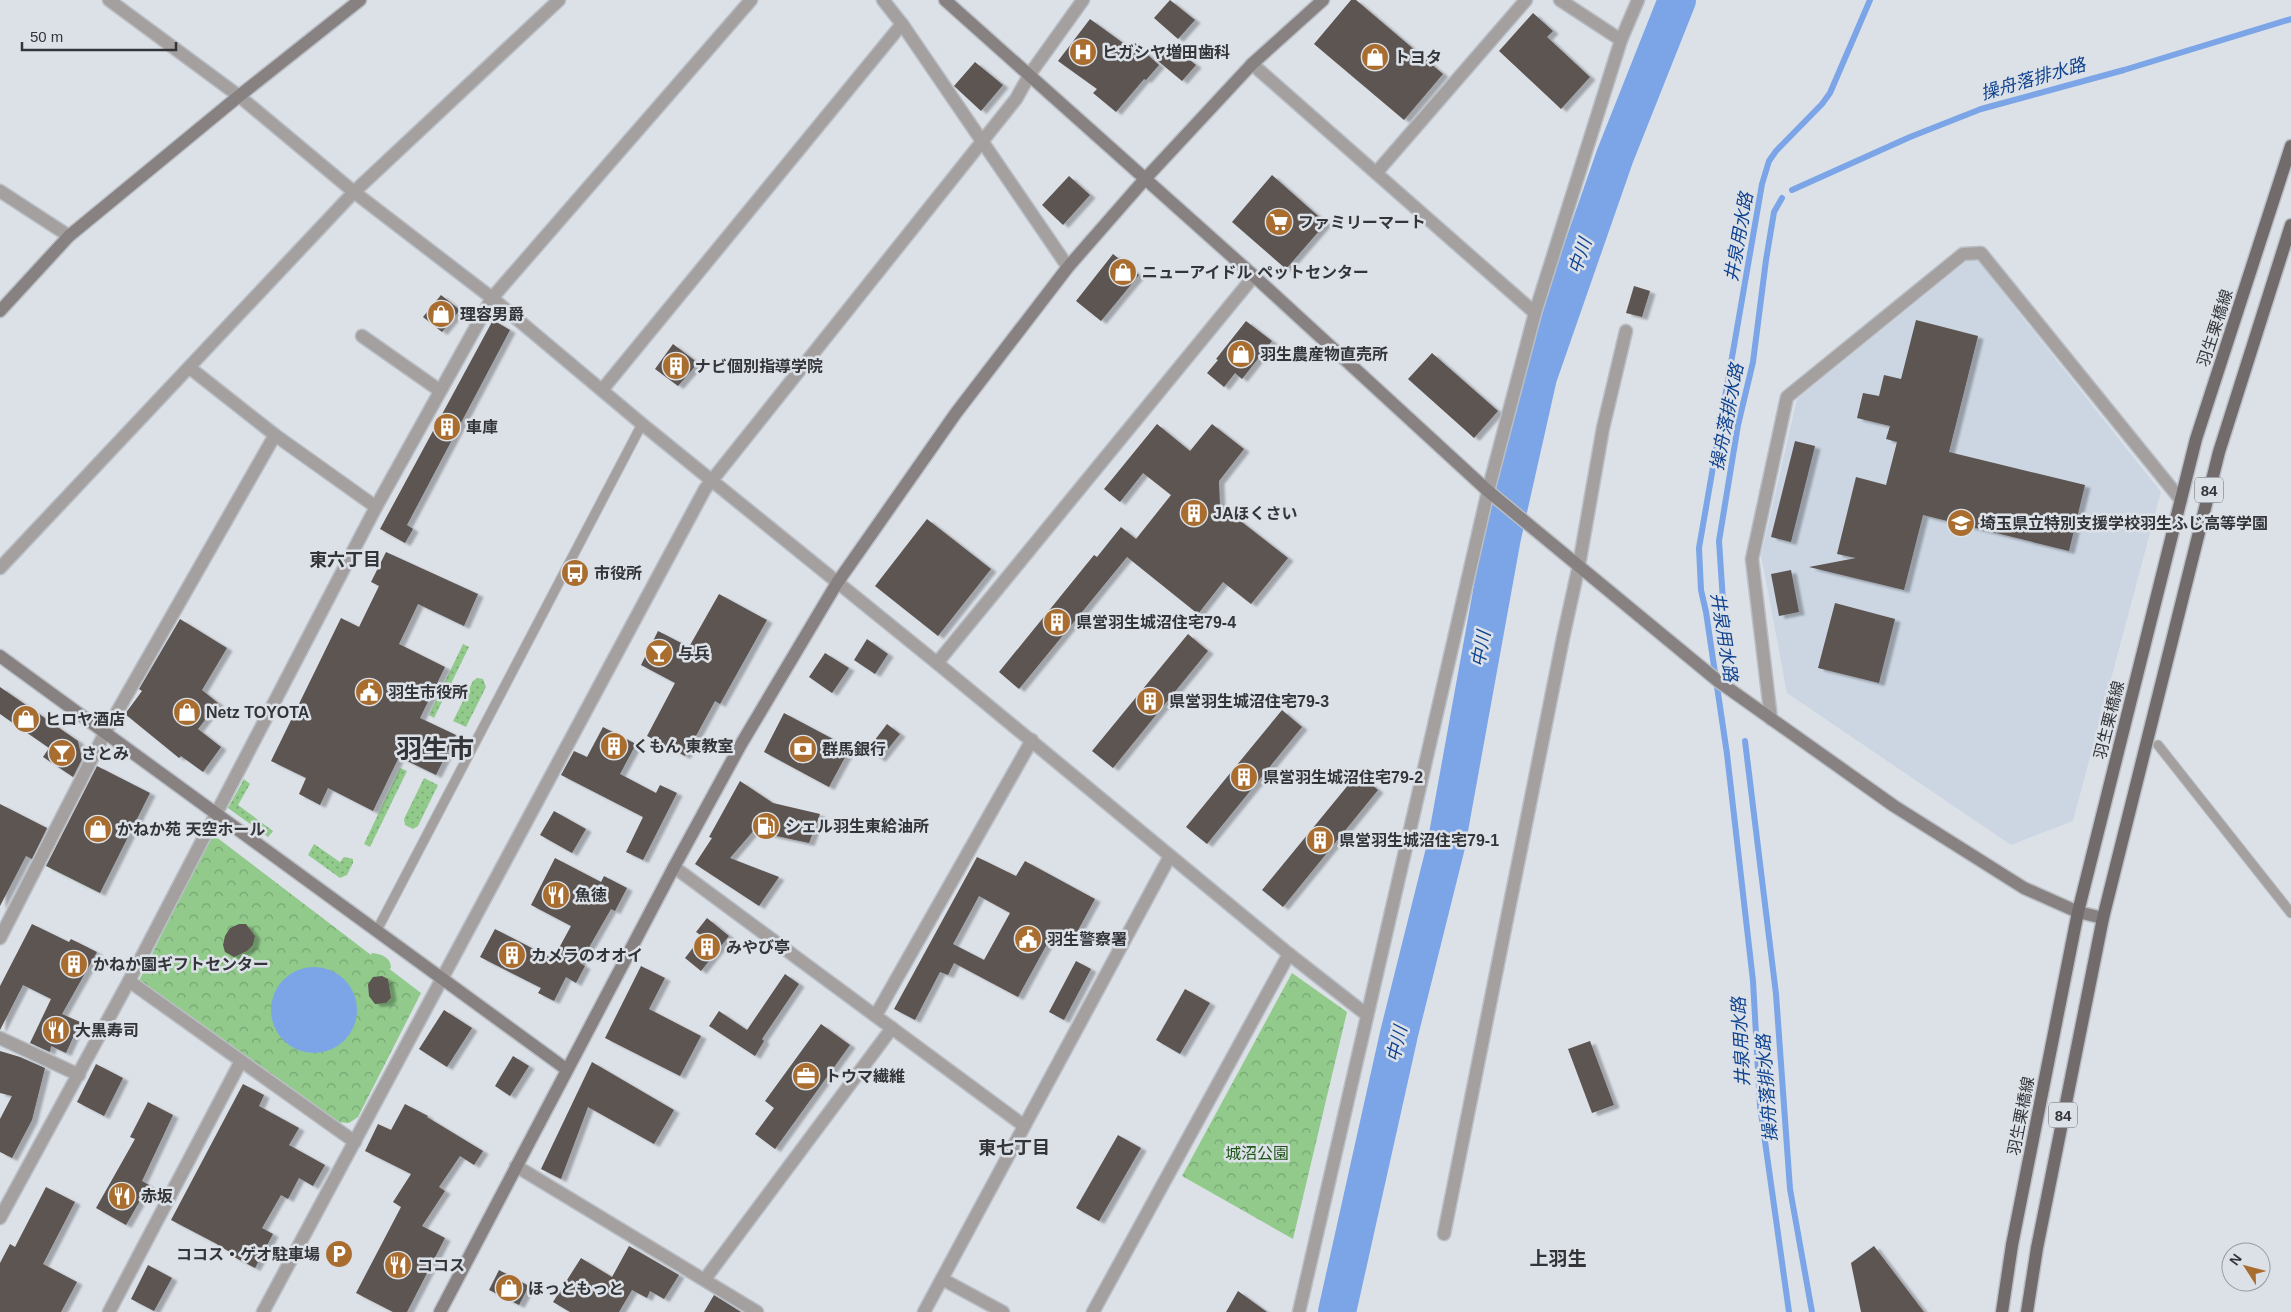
<svg xmlns="http://www.w3.org/2000/svg" width="2291" height="1312" viewBox="0 0 2291 1312" font-family="Helvetica,'Noto Sans JP',sans-serif">
<style>
.built{fill:#ccd6e3}
.grass{fill:url(#grass-dots)}
.forest{fill:url(#forest-firs)}
.park{fill:url(#park-crowns)}
.water{fill:#7ba5e7}
.lines{fill:none;stroke-linecap:round;stroke-linejoin:round}
.stream{stroke:#7ba5e7;stroke-width:6}
.river{stroke:#7ba5e7;stroke-width:38}
.building{fill:#5b5451;fill-rule:evenodd;filter:url(#shadow)}
.lane-casing{stroke:#babfc5;stroke-width:11}
.street-casing{stroke:#babfc5;stroke-width:15}
.secondary-casing{stroke:#babfc5;stroke-width:15}
.primary-casing{stroke:#babfc5;stroke-width:15}
.lane{stroke:#a4a0a0;stroke-width:9}
.street{stroke:#a4a0a0;stroke-width:12}
.secondary{stroke:#878181;stroke-width:12}
.primary{stroke:#726b6b;stroke-width:12}
.labels{text-anchor:middle;dominant-baseline:central;stroke-width:5;stroke-linejoin:round;paint-order:stroke}
.shield{fill:#dce1e8;stroke:#66696d;stroke-width:1}
.shield-label{font-size:15px;font-weight:bold;fill:#333538}
.poi-label{font-size:16px;font-weight:bold;fill:#333538;stroke:#dce1e8;text-anchor:start}
.street-label{font-size:16px;fill:#333538;stroke:#dce1e8}
.park-label{font-size:16px;fill:#1d5518;stroke:#dce1e8}
.water-label{font-size:18px;font-style:italic;fill:#10438f;stroke:#dce1e8}
.neighbourhood-label{font-size:18px;font-weight:bold;fill:#333538;stroke:#dce1e8}
.quarter-label{font-size:19px;font-weight:bold;fill:#333538;stroke:#dce1e8}
.town-label{font-size:26px;font-weight:bold;fill:#333538;stroke:#dce1e8}
</style>
<defs>
<pattern id="grass-dots" width="8" height="8" patternUnits="userSpaceOnUse" patternTransform="scale(1.25)"><rect width="8" height="8" fill="#91ca8b"/><path d="M2 2h.1M6 6h.1" fill="none" stroke="#77a573" stroke-width="1.8" stroke-linecap="round"/></pattern>
<pattern id="forest-firs" width="22" height="20" patternUnits="userSpaceOnUse" patternTransform="scale(1.25)"><rect width="22" height="20" fill="#91ca8b"/><path d="M5 1l3.5 6h-7zM16 11l3.5 6h-7z" fill="#77a573"/></pattern>
<pattern id="park-crowns" width="20" height="18" patternUnits="userSpaceOnUse" patternTransform="scale(1.25)"><rect width="20" height="18" fill="#91ca8b"/><path d="M2 6a3 3 0 1 1 6 0M12 15a3 3 0 1 1 6 0" fill="none" stroke="#77a573"/></pattern>
<filter id="shadow"><feDropShadow dx="5.5" dy="3" stdDeviation="1" flood-color="#0004"/></filter>
</defs>
<rect width="100%" height="100%" fill="#dce1e8"/>
<polygon class="built" points="1968,260 1978,261 2161,492 2073,821 2011,845 1787,693 1761,555 1797,399"/>
<g class="grass">
<polygon points="463,644 469,647 434,718 429,715"/>
<polygon points="477,678 483,679 486,687 466,727 453,721 473,681"/>
<polygon points="400,768 407,771 370,847 364,844"/>
<polygon points="424,778 438,785 418,826 413,829 405,825 404,819"/>
<polygon points="244,779 250,784 238,805 273,831 268,837 228,808"/>
<polygon points="314,844 340,862 344,857 353,859 353,863 347,875 340,878 308,855"/>
</g>
<path class="forest" d="M372 953C382 954 391 958 391 968L383 973 368 960Z"/>
<g class="park">
<polygon points="211,833 421,993 358,1117 349,1123 337,1122 139,981"/>
<polygon points="1292,973 1347,1012 1293,1239 1182,1176"/>
</g>
<circle class="water" cx="314" cy="1010" r="43"/>
<g class="lines">
<g class="stream">
<polyline points="1792,190 1910,137 1981,109 2124,70 2291,19"/>
<polyline points="1726,646 1719,541 1738,425 1753,362 1766,260 1774,212 1782,198"/>
<polyline points="1745,741 1776,994 1790,1189 1812,1312"/>
<polyline points="1789,1312 1760,1106 1753,981 1727,754 1706,612 1701,590 1699,548 1762,184 1769,161 1776,151 1822,104 1830,93 1870,0"/>
</g>
<polyline class="river" points="1337,1312 1399,1034 1446,846 1502,537 1538,377 1615,156 1677,0"/>
</g>
<g class="building">
<polygon points="1170,0 1195,20 1178,39 1154,18"/>
<polygon points="1351,0 1356,0 1443,74 1404,120 1314,44"/>
<polygon points="1533,13 1553,31 1547,37 1590,77 1561,109 1499,51"/>
<polygon points="1090,19 1130,48 1135,43 1159,65 1146,80 1144,79 1116,112 1093,93 1097,89 1058,61"/>
<polygon points="1171,45 1196,65 1182,81 1158,61"/>
<polygon points="975,62 1003,85 981,111 954,86"/>
<polygon points="1272,175 1326,223 1286,269 1232,222"/>
<polygon points="1069,176 1090,195 1063,225 1042,205"/>
<polygon points="1113,254 1139,275 1101,321 1076,301"/>
<polygon points="1634,286 1650,291 1642,317 1626,313"/>
<polygon points="441,295 460,310 442,332 423,317"/>
<polygon points="493,320 510,330 407,525 413,529 405,543 380,529"/>
<polygon points="1916,320 1978,336 1949,452 2085,485 2069,551 1923,515 1904,590 1809,567 1856,558 1837,554 1856,477 1886,485 1897,442 1886,439 1890,426 1857,418 1863,393 1879,396 1884,375 1901,379"/>
<polygon points="1246,321 1272,341 1242,379 1235,373 1224,387 1207,373 1218,360 1216,359"/>
<polygon points="673,344 698,363 678,386 655,369"/>
<polygon points="1432,353 1498,411 1474,438 1408,379"/>
<polygon points="1157,424 1190,451 1212,424 1244,449 1219,481 1220,505 1288,558 1251,604 1223,582 1198,614 1127,557 1019,689 999,672 1094,555 1097,557 1121,527 1136,539 1171,495 1143,473 1120,502 1104,489"/>
<polygon points="1795,441 1815,446 1791,542 1771,537"/>
<polygon points="927,519 991,569 938,636 875,586"/>
<polygon points="386,552 478,594 464,626 418,604 399,644 445,667 420,718 456,735 436,775 399,757 373,811 328,788 320,805 299,794 306,778 271,761 341,618 359,627 379,586 371,582"/>
<polygon points="1791,570 1799,612 1779,616 1771,574"/>
<polygon points="719,594 767,620 720,704 715,701 685,756 647,736 675,683 641,665 658,631 689,647"/>
<polygon points="1835,603 1895,619 1879,683 1818,668"/>
<polygon points="180,619 227,648 202,690 218,703 198,729 221,747 203,772 181,756 179,758 125,714 142,691 139,689"/>
<polygon points="1188,634 1208,651 1113,768 1092,751"/>
<polygon points="867,639 888,654 875,674 854,660"/>
<polygon points="825,653 849,668 832,693 809,677"/>
<polygon points="0,687 78,741 82,759 73,777 43,757 49,748 0,714"/>
<polygon points="1282,710 1302,727 1207,844 1186,827"/>
<polygon points="784,713 850,748 829,787 764,752"/>
<polygon points="887,724 900,734 880,759 868,749"/>
<polygon points="603,727 636,744 620,774 656,793 660,785 677,793 643,860 626,852 643,817 561,775 574,751 587,757"/>
<polygon points="97,766 150,793 100,893 46,866"/>
<polygon points="1358,773 1378,790 1283,907 1262,890"/>
<polygon points="740,781 773,803 820,814 809,843 767,834 755,829 730,858 779,877 759,906 695,864 712,838 709,837"/>
<polygon points="0,804 47,828 32,859 26,856 0,906"/>
<polygon points="554,811 586,829 572,853 540,835"/>
<path d="M977 857 1016 876 1025 861 1095 899 1070 945 1052 935 1018 997 954 963 948 975 940 972 915 1020 894 1009ZM979 896 1010 913 984 960 953 944Z"/>
<polygon points="555,858 601,882 604,876 627,888 615,911 611,909 580,963 585,966 576,983 566,977 554,1001 538,993 541,988 480,957 495,929 553,959 571,926 531,905"/>
<polygon points="707,918 729,936 701,971 685,958 702,936 696,932"/>
<polygon points="32,924 69,942 71,939 97,952 62,1014 80,1022 66,1053 51,1046 50,1052 30,1043 51,999 23,985 0,1030 0,986"/>
<polygon points="239,924 246,924 255,936 253,945 247,951 234,957 225,952 223,945 225,936 230,928"/>
<polygon points="1076,961 1091,969 1064,1020 1049,1012"/>
<polygon points="641,966 665,978 649,1009 701,1036 680,1076 605,1038"/>
<polygon points="785,974 799,984 762,1039 764,1041 755,1056 709,1026 719,1011 747,1030"/>
<polygon points="382,976 388,979 391,998 386,1003 375,1004 369,996 368,984 373,977"/>
<polygon points="1185,989 1210,1003 1180,1054 1156,1040"/>
<polygon points="444,1010 472,1028 447,1067 419,1049"/>
<polygon points="821,1024 850,1045 775,1149 755,1134 774,1108 765,1101"/>
<polygon points="1590,1041 1614,1105 1592,1113 1568,1049"/>
<polygon points="0,1051 20,1057 45,1068 32,1120 12,1158 0,1152 0,1119 12,1096 0,1093"/>
<polygon points="513,1056 529,1066 510,1096 495,1086"/>
<polygon points="592,1062 674,1110 654,1144 588,1107 561,1179 541,1169"/>
<polygon points="96,1064 123,1078 104,1116 77,1102"/>
<polygon points="243,1084 264,1095 259,1106 299,1128 289,1145 325,1165 313,1186 299,1178 288,1199 281,1195 262,1228 273,1234 255,1268 232,1256 233,1254 215,1243 171,1220"/>
<polygon points="148,1102 173,1115 142,1181 149,1185 126,1225 96,1208 135,1139 130,1137"/>
<polygon points="405,1104 428,1116 427,1117 483,1151 474,1165 460,1156 439,1187 445,1191 422,1226 445,1238 407,1312 393,1312 356,1293 401,1207 393,1202 411,1174 365,1151 378,1124 391,1130"/>
<polygon points="1118,1135 1141,1148 1099,1221 1076,1208"/>
<polygon points="46,1187 75,1202 43,1264 77,1282 61,1312 0,1312 0,1263 10,1244 15,1247"/>
<polygon points="629,1246 679,1275 664,1299 650,1291 647,1298 632,1290 619,1312 570,1312 553,1302 581,1258 612,1277"/>
<polygon points="1874,1246 1924,1312 1861,1312 1851,1263"/>
<polygon points="148,1265 172,1278 154,1311 131,1299"/>
<polygon points="499,1270 529,1286 519,1305 489,1290"/>
<polygon points="1238,1291 1267,1312 1226,1312"/>
<polygon points="714,1295 741,1312 704,1312"/>
</g>
<g class="lines">
<g class="lane-casing">
<g id="lane">
<polyline points="2158,745 2291,913"/>
<polyline points="376,932 642,424"/>
</g>
</g>
<g class="street-casing">
<g id="street">
<polyline points="109,0 239,96 354,192 492,298 642,424 937,663 1289,954 1367,1015"/>
<polyline points="883,0 902,24 1068,267"/>
<polyline points="1621,40 1638,0"/>
<polyline points="1252,64 1535,313"/>
<polyline points="1376,173 1526,0"/>
<polyline points="0,191 69,236"/>
<polyline points="362,336 439,390"/>
<polyline points="190,368 275,435 376,507"/>
<polyline points="602,390 902,24"/>
<polyline points="0,568 354,192 559,0"/>
<polyline points="937,663 1254,276"/>
<polyline points="1771,719 1752,559 1787,397 1963,254 1981,253 2181,500"/>
<polyline points="674,867 1023,1125"/>
<polyline points="0,938 105,733 275,435"/>
<polyline points="129,981 355,1142"/>
<polyline points="876,1015 1032,740"/>
<polyline points="0,1038 79,1075"/>
<polyline points="516,1166 757,1312"/>
<polyline points="0,1218 129,981 376,507 492,298 751,0"/>
<polyline points="1444,1234 1563,638 1579,565 1603,428 1626,331"/>
<polyline points="705,1279 892,1028"/>
<polyline points="942,1279 1003,1312"/>
<polyline points="109,1312 241,1061"/>
<polyline points="263,1312 705,489 1016,99 1030,74 1083,0"/>
<polyline points="924,1312 1170,856"/>
<polyline points="1093,1312 1289,954"/>
<polyline points="1299,1312 1488,491 1535,313 1621,40 1560,0"/>
</g>
</g>
<g class="secondary-casing">
<g id="secondary">
<polyline points="945,0 1254,276 1488,491 1718,681 1894,806 2024,888 2078,912 2103,918"/>
<polyline points="0,311 69,236 239,96 360,0"/>
<polyline points="0,656 566,1069"/>
<polyline points="440,1312 674,867 740,746 837,583 956,413 1068,267 1145,179 1252,64 1323,0"/>
</g>
</g>
<g class="primary-casing">
<g id="primary">
<polyline points="2002,1312 2012,1245 2078,912 2196,439 2291,146"/>
<polyline points="2027,1312 2037,1248 2103,918 2219,452 2291,225"/>
</g>
</g>
<use href="#lane" class="lane"/>
<use href="#street" class="street"/>
<use href="#secondary" class="secondary"/>
<use href="#primary" class="primary"/>
</g>
<defs>
<g id="hospital-disc" transform="scale(1.4375)"><circle r="9.5" fill="#a96e2f" stroke="#dce1e8"/><path d="M-5-5h3v3.5h4V-5h3V5h-3V1.5h-4V5h-3Z" fill="#fff"/></g>
<g id="shop-disc" transform="scale(1.4375)"><circle r="9.5" fill="#a96e2f" stroke="#dce1e8"/><path d="M-5-2.5h2.3a2.7 3.5 0 0 1 5.4 0H5L5.5 6h-11ZM-1.5-2.5h3a1.5 2.3 0 0 0-3 0Z" fill="#fff"/></g>
<g id="supermarket-disc" transform="scale(1.4375)"><circle r="9.5" fill="#a96e2f" stroke="#dce1e8"/><path d="M-6-5.5h2.5l.6 2H6L4.5 2H-2.5L-4.4-4H-6ZM-1.5 3.2a1.3 1.3 0 1 0 .1 0ZM3 3.2a1.3 1.3 0 1 0 .1 0Z" fill="#fff"/></g>
<g id="building-disc" transform="scale(1.4375)"><circle r="9.5" fill="#a96e2f" stroke="#dce1e8"/><path d="M-4-6H4V6H1V3H-1V6H-4ZM-2.5-4.3h1.7v1.8h-1.7ZM.8-4.3h1.7v1.8H.8ZM-2.5-1h1.7V.8h-1.7ZM.8-1h1.7V.8H.8Z" fill="#fff"/></g>
<g id="school-disc" transform="scale(1.4375)"><circle r="9.5" fill="#a96e2f" stroke="#dce1e8"/><path d="M0-5L7-2L0 1L-7-2ZM-4 1L0 2.5L4 1V4Q0 6-4 4Z" fill="#fff"/></g>
<g id="bus-disc" transform="scale(1.4375)"><circle r="9.5" fill="#a96e2f" stroke="#dce1e8"/><path d="M-5-6H5V4H4V6H2V4H-2V6H-4V4H-5ZM-3.5-4V0h7V-4ZM-3.5 1.2v1.5H-2V1.2ZM2 1.2v1.5H3.5V1.2Z" fill="#fff"/></g>
<g id="bar-disc" transform="scale(1.4375)"><circle r="9.5" fill="#a96e2f" stroke="#dce1e8"/><path d="M-6-5H6L.8 .8V4.5H3.5V6h-7V4.5H-.8V.8Z" fill="#fff"/></g>
<g id="civic-disc" transform="scale(1.4375)"><circle r="9.5" fill="#a96e2f" stroke="#dce1e8"/><path d="M-.6-6.5H3V-4.5H.6V-3L4-1V1h2V6H-6V1h2V-1L-.6-3ZM-1.2 2.5V6h2.4V2.5Z" fill="#fff"/></g>
<g id="bank-disc" transform="scale(1.4375)"><circle r="9.5" fill="#a96e2f" stroke="#dce1e8"/><path d="M-6-4H6V4H-6ZM0-2.3a2.3 2.3 0 1 0 0 4.6a2.3 2.3 0 1 0 0-4.6Z" fill="#fff"/></g>
<g id="fuel-disc" transform="scale(1.4375)"><circle r="9.5" fill="#a96e2f" stroke="#dce1e8"/><path d="M-5.5-6h7V0h2V4h1.3V-2.5L3-4.5l.8-.8L6-3V5H2.5V1h-1V6h-7ZM-4.2-4.7v3.2H.2V-4.7Z" fill="#fff"/></g>
<g id="restaurant-disc" transform="scale(1.4375)"><circle r="9.5" fill="#a96e2f" stroke="#dce1e8"/><path d="M-5-6h1v4h1v-4h1v4h1v-4h1v5L-1.5 .5V6h-2V.5L-5-1ZM5-6V6H3V1.5H1.5Q1.5-4 5-6Z" fill="#fff"/></g>
<g id="office-disc" transform="scale(1.4375)"><circle r="9.5" fill="#a96e2f" stroke="#dce1e8"/><path d="M-6-3h4V-5.5h4V-3h4V5H-6ZM-1-4.5V-3h2v-1.5ZM-6 0V1H6V0Z" fill="#fff"/></g>
<g id="parking-disc" transform="scale(1.4375)"><circle r="9.5" fill="#a96e2f" stroke="#dce1e8"/><path d="M-3.5-5.5H1a3.5 3.5 0 0 1 0 7H-1V5.5H-3.5ZM-1-3.4V-.6H.8a1.4 1.4 0 0 0 0-2.8Z" fill="#fff"/></g>
</defs>
<g fill-rule="evenodd">
<use href="#hospital-disc" x="1083" y="52"/>
<use href="#shop-disc" x="1375" y="57"/>
<use href="#supermarket-disc" x="1279" y="222"/>
<use href="#shop-disc" x="1123" y="272"/>
<use href="#shop-disc" x="441" y="314"/>
<use href="#shop-disc" x="1241" y="354"/>
<use href="#building-disc" x="676" y="366"/>
<use href="#building-disc" x="447" y="427"/>
<use href="#building-disc" x="1194" y="513"/>
<use href="#school-disc" x="1961" y="523"/>
<use href="#bus-disc" x="575" y="573"/>
<use href="#building-disc" x="1057" y="622"/>
<use href="#bar-disc" x="659" y="653"/>
<use href="#civic-disc" x="369" y="692"/>
<use href="#building-disc" x="1150" y="701"/>
<use href="#shop-disc" x="187" y="712"/>
<use href="#shop-disc" x="26" y="719"/>
<use href="#building-disc" x="614" y="746"/>
<use href="#bank-disc" x="803" y="749"/>
<use href="#bar-disc" x="62" y="753"/>
<use href="#building-disc" x="1244" y="777"/>
<use href="#fuel-disc" x="766" y="826"/>
<use href="#shop-disc" x="98" y="829"/>
<use href="#building-disc" x="1320" y="840"/>
<use href="#restaurant-disc" x="556" y="895"/>
<use href="#civic-disc" x="1028" y="939"/>
<use href="#building-disc" x="707" y="947"/>
<use href="#building-disc" x="512" y="955"/>
<use href="#building-disc" x="74" y="964"/>
<use href="#restaurant-disc" x="56" y="1030"/>
<use href="#office-disc" x="806" y="1076"/>
<use href="#restaurant-disc" x="122" y="1196"/>
<use href="#parking-disc" x="339" y="1254"/>
<use href="#restaurant-disc" x="398" y="1265"/>
<use href="#shop-disc" x="509" y="1288"/>
</g>
<g class="labels">
<g class="shield">
<rect x="2195" y="477.5" width="28" height="25" rx="4"/>
<rect x="2049" y="1102.5" width="28" height="25" rx="4"/>
</g>
<g class="shield-label">
<text x="2209" y="490">84</text>
<text x="2063" y="1115">84</text>
</g>
<g class="poi-label">
<text x="1102" y="52">ヒガシヤ増田歯科</text>
<text x="1394" y="57">トヨタ</text>
<text x="1298" y="222">ファミリーマート</text>
<text x="1142" y="272">ニューアイドル ペットセンター</text>
<text x="460" y="314">理容男爵</text>
<text x="1260" y="354">羽生農産物直売所</text>
<text x="695" y="366">ナビ個別指導学院</text>
<text x="466" y="427">車庫</text>
<text x="1213" y="513">JAほくさい</text>
<text x="1980" y="523">埼玉県立特別支援学校羽生ふじ高等学園</text>
<text x="594" y="573">市役所</text>
<text x="1076" y="622">県営羽生城沼住宅79-4</text>
<text x="678" y="653">与兵</text>
<text x="388" y="692">羽生市役所</text>
<text x="1169" y="701">県営羽生城沼住宅79-3</text>
<text x="206" y="712">Netz TOYOTA</text>
<text x="45" y="719">ヒロヤ酒店</text>
<text x="633" y="746">くもん 東教室</text>
<text x="822" y="749">群馬銀行</text>
<text x="81" y="753">さとみ</text>
<text x="1263" y="777">県営羽生城沼住宅79-2</text>
<text x="785" y="826">シェル羽生東給油所</text>
<text x="117" y="829">かねか苑 天空ホール</text>
<text x="1339" y="840">県営羽生城沼住宅79-1</text>
<text x="575" y="895">魚徳</text>
<text x="1047" y="939">羽生警察署</text>
<text x="726" y="947">みやび亭</text>
<text x="531" y="955">カメラのオオイ</text>
<text x="93" y="964">かねか園ギフトセンター</text>
<text x="75" y="1030">大黒寿司</text>
<text x="825" y="1076">トウマ繊維</text>
<text x="141" y="1196">赤坂</text>
<text x="320" y="1254" text-anchor="end">ココス・ゲオ駐車場</text>
<text x="417" y="1265">ココス</text>
<text x="528" y="1288">ほっともっと</text>
</g>
<g class="street-label">
<text transform="translate(2215 328) rotate(-72)">羽生栗橋線</text>
<text transform="translate(2109 720) rotate(-76)">羽生栗橋線</text>
<text transform="translate(2021 1116) rotate(-79)">羽生栗橋線</text>
</g>
<g class="park-label">
<text x="1257" y="1153">城沼公園</text>
</g>
<g class="water-label">
<text transform="translate(2033 79) rotate(-16)">操舟落排水路</text>
<text transform="translate(1739 237) rotate(-80)">井泉用水路</text>
<text transform="translate(1580 256) rotate(-71)">中川</text>
<text transform="translate(1727 417) rotate(-79)">操舟落排水路</text>
<text transform="translate(1724 637) rotate(81)">井泉用水路</text>
<text transform="translate(1481 649) rotate(-80)">中川</text>
<text transform="translate(1741 1042) rotate(-93)">井泉用水路</text>
<text transform="translate(1397 1044) rotate(-77)">中川</text>
<text transform="translate(1767 1088) rotate(-94)">操舟落排水路</text>
</g>
<g class="neighbourhood-label">
<text x="345" y="560">東六丁目</text>
<text x="1014" y="1148">東七丁目</text>
</g>
<g class="quarter-label">
<text x="1558" y="1258">上羽生</text>
</g>
<g class="town-label">
<text x="435" y="749">羽生市</text>
</g>
</g>
<g transform="translate(2246 1267) rotate(306)"><circle r="24" fill="#dce1e8" stroke="#989ca2"/>
<path d="M0-4L9 19L0 12L-9 19Z" fill="#a96e2f"/>
<text y="-8" font-size="14" font-weight="bold" text-anchor="middle" fill="#333538">N</text>
</g>
<path d="M22 42v8h154v-8" fill="none" stroke="#333538" stroke-width="2.5"/>
<text x="30" y="42" font-size="15" fill="#333538" stroke="#dce1e8" stroke-width="4" paint-order="stroke">50 m</text>
</svg>
